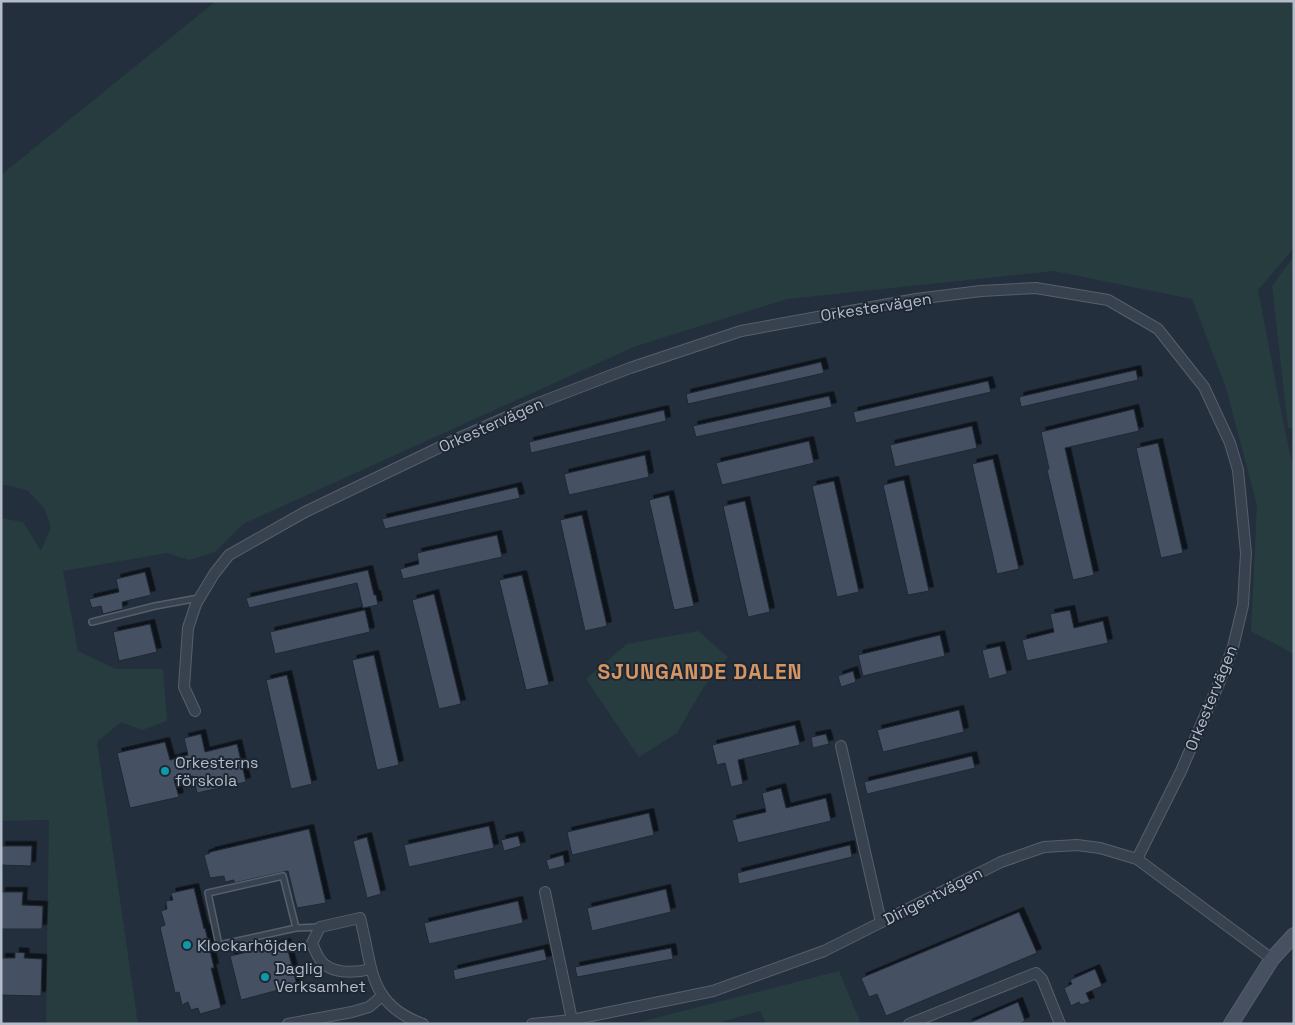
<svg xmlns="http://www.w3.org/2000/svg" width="1295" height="1025" viewBox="0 0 1295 1025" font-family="'Space Grotesk',sans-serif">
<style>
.green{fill:#263c3f}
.building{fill:#455162;stroke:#1f2835;filter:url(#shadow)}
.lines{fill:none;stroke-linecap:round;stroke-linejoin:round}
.lane-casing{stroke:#565f6c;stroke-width:8}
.street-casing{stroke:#565f6c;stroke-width:12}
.secondary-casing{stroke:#565f6c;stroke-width:16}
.lane{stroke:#38414e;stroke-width:5}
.street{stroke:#38414e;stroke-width:10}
.secondary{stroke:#465061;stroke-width:14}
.culture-dot{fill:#0f9aa8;stroke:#1d2633;stroke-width:2}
.labels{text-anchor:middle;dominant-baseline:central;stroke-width:4;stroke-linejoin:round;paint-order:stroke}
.street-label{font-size:16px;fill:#b4bcc9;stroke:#1d2633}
.poi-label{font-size:16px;fill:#b4bcc9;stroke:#1d2633;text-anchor:start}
.district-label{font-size:21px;font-weight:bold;letter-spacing:1px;fill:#d59563;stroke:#1d2633}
</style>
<defs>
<filter id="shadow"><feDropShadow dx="4.5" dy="-4.5" stdDeviation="0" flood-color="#0009"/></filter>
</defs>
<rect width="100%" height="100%" fill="#242f3e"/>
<g class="green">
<polygon points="216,1 1294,1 1294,248 1258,290 1285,431 1294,470 1294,654 1251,631 1257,505 1226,388 1192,299 1054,271 787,299 636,346 243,524 215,552 189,560 167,553 63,571 78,651 116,669 163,669 167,721 142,730 121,722 97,742 138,1024 46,1024 49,820 1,821 1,518 23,522 41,551 51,527 44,508 27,490 1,484 1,175"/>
<polygon points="1294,256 1294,427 1288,428 1272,286"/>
<polygon points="698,631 728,657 703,688 677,733 639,757 586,679 627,644"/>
<polygon points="839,971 861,1024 766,1024 760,1011 714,1024 632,1024"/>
</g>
<g class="building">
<polygon points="821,362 824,373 688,404 686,394"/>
<polygon points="1136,370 1138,380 1021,407 1019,397"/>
<polygon points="988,381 991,392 856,423 853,412"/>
<polygon points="829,396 832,407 696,437 693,426"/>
<polygon points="1134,409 1139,431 1065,448 1094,575 1073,580 1047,470 1049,469 1041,432"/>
<polygon points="664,410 666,421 531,453 529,442"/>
<polygon points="972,426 977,448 895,467 890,445"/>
<polygon points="809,441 814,463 722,485 716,463"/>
<polygon points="1158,443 1183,553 1161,558 1136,448"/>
<polygon points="645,455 649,477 569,495 564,474"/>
<polygon points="993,459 1019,569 997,574 972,464"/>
<polygon points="904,480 929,591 908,595 883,485"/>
<polygon points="834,481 859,592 837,597 812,486"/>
<polygon points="517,487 520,498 385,529 382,519"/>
<polygon points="669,495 694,606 674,610 649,500"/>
<polygon points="745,501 770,612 748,617 723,506"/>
<polygon points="582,515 607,626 585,631 560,520"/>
<polygon points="497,535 502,557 403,579 400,569 419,564 417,553"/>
<polygon points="368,570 374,595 376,595 378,605 363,608 357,583 249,608 246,598"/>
<polygon points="145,572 151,595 122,602 123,609 103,614 101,606 92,608 89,599 119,592 116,579"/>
<polygon points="522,575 549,685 526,690 499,580"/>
<polygon points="434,594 461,704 439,709 412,600"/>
<polygon points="365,610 370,632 275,654 270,632"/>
<polygon points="1070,610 1074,628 1103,621 1108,643 1027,661 1022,640 1054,632 1050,614"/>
<polygon points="150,624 157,652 119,661 113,632"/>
<polygon points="940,635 945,656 863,676 858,655"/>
<polygon points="1000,646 1007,674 989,679 982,650"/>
<polygon points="374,655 399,765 377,770 352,660"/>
<polygon points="853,671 856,682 841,687 838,676"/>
<polygon points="287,675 312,784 291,789 266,680"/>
<polygon points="959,710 964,732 883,752 877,730"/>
<polygon points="795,725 800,745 738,760 743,784 731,787 725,763 717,765 712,745"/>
<polygon points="201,734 205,752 237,744 246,782 197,793 193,776 174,780 179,797 130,808 117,753 165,742 170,760 188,755 184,738"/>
<polygon points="826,734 829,744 813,748 811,737"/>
<polygon points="972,756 975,768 867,794 864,782"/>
<polygon points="781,788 786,808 826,798 831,821 738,843 732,820 766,812 762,793"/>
<polygon points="649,813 654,835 572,855 567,832"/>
<polygon points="489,826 494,848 409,867 404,845"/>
<polygon points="309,829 326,903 297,908 288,871 234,883 234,880 225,882 224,876 210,878 204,855 210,853 210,852"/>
<polygon points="518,836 521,846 504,851 501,840"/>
<polygon points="367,837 381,894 367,898 353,841"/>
<polygon points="850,845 852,857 739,884 737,873"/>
<polygon points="1,846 32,846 31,866 1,865"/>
<polygon points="563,855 565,866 549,870 546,860"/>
<polygon points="194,888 204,929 205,928 214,968 211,968 221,1008 200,1014 198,1008 191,1010 188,1002 182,1005 179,992 175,993 160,927 165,925 161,911 167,909 166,901 173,900 171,893"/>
<polygon points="666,889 671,912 592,931 587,908"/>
<polygon points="1,892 23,892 22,905 43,906 42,929 1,929"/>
<polygon points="518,901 523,923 429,944 424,923"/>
<polygon points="1019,912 1037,953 886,1016 877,994 869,997 861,978"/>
<polygon points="286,943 297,985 241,1000 230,956"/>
<polygon points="671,948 673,959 577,977 575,967"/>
<polygon points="544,949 547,960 455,980 453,970"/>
<polygon points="15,952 25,953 24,958 42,959 41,996 1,995 1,958 15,958"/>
<polygon points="1095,969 1102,986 1086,993 1090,1002 1081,1005 1079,1002 1071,1006 1064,988 1072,984 1070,980"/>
<polygon points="1018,1002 1025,1021 1019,1024 967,1024"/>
</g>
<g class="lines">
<g class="lane-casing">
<g id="lane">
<polyline points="92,622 155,606 199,598"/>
<polyline points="296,928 283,876 208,893 219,945 296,928 320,927"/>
</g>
</g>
<g class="street-casing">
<g id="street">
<polyline points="195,711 184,687 188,628 196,604 214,574 229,555 305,512 459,438 536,404 630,368 741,331 916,299 981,291 1036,288 1108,300 1158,329 1204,387 1230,443 1238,470 1246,553 1243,605 1233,647 1220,681 1181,771 1137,859"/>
<polyline points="841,746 881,922"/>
<polyline points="545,892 572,1020"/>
<path d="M371 969C355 973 329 975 319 958 316 953 314 948 312 943L320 927 360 918C373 966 367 1004 423 1024"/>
<polyline points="288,1024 352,1012 369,1007 382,996"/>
<polyline points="532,1024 572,1020 713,991 824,951 1001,862 1044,847 1077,845 1100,848 1137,859 1272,959"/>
<polyline points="909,1024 1036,973 1042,979 1060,1024"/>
</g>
</g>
<g class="secondary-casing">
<polyline id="secondary" points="1231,1024 1272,959 1294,935"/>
</g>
<use href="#lane" class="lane"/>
<use href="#street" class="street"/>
<use href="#secondary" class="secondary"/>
</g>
<g class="culture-dot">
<circle cx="165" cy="771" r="5"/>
<circle cx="187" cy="945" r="5"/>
<circle cx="265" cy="977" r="5"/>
</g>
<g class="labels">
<g class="street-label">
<text transform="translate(876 307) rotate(-9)">Orkestervägen</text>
<text transform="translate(491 425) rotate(-24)">Orkestervägen</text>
<text transform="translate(1211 698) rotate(-68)">Orkestervägen</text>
<text transform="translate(933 896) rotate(-27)">Dirigentvägen</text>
</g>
<g class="poi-label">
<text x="175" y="762">Orkesterns<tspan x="175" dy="18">förskola</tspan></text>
<text x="197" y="945">Klockarhöjden</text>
<text x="275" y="968">Daglig<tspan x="275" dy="18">Verksamhet</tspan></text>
</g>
<g class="district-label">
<text x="700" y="671">SJUNGANDE DALEN</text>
</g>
</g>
<rect width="1295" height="1025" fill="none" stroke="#b4bcc9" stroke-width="5"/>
</svg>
